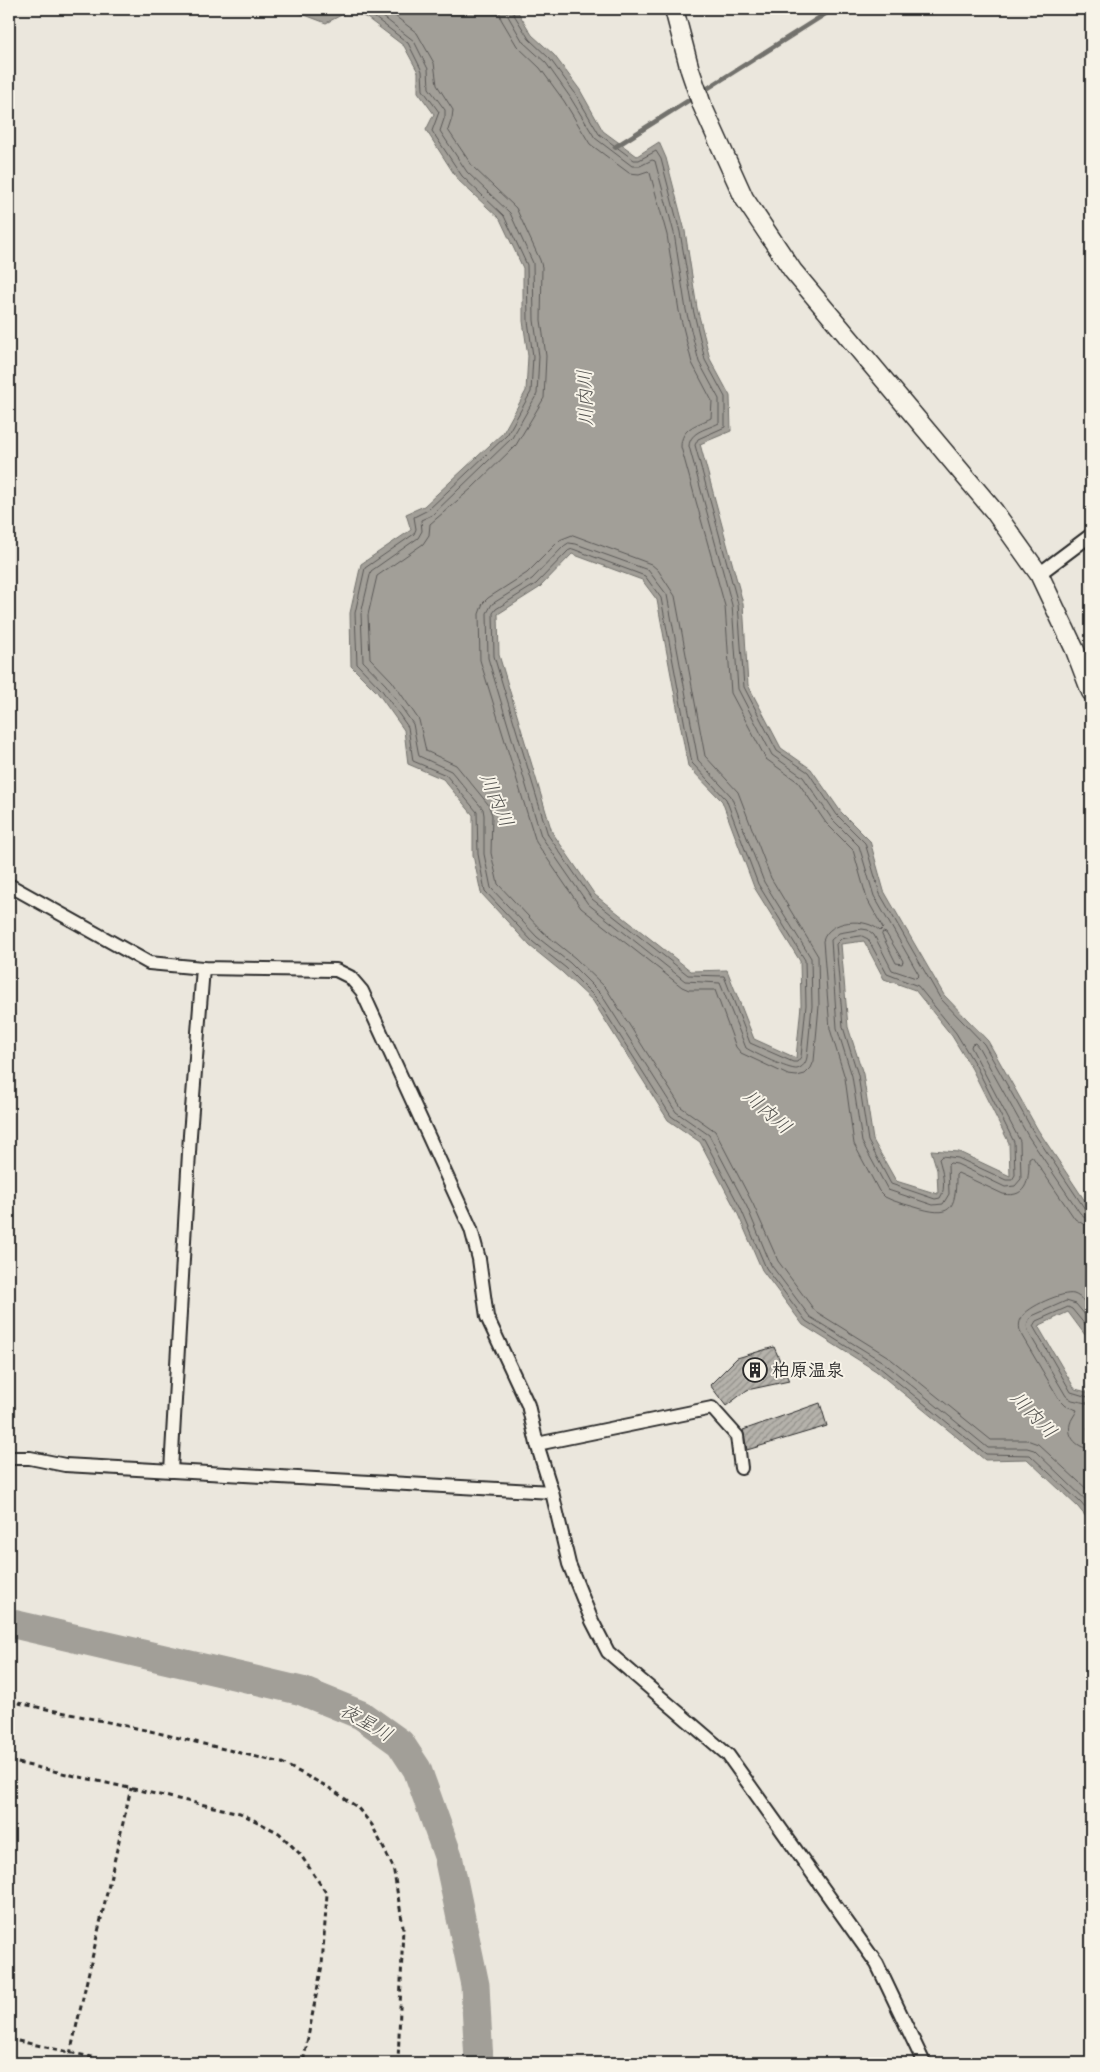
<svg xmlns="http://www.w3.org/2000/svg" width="1100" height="2072" viewBox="0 0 1100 2072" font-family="'Architects Daughter','Klee One',sans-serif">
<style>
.water{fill:#a29f98;stroke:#72716c;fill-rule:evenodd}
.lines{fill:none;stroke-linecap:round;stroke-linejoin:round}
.shore{stroke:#5b5957;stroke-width:1}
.stream{stroke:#72716c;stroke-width:5}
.river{stroke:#a29f98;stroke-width:29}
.building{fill:url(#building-hatch);stroke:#2b2b2b}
.street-casing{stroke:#2b2b2b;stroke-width:16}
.secondary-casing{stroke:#2b2b2b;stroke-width:21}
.path{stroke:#2b2b2b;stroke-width:3;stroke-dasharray:5 4;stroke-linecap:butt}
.street{stroke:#f7f3e8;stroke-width:12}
.secondary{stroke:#f7f3e8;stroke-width:18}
.labels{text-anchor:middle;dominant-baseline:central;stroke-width:4;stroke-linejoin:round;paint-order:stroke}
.poi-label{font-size:18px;font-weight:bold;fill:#2b2b2b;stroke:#f7f3e8;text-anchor:start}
.water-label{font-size:19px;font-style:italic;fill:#555451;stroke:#f7f3e8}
</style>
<defs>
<pattern id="building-hatch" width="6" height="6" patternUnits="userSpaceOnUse" patternTransform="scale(1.25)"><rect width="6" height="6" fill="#b5b2ab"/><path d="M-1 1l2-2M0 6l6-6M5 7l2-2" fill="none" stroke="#93918b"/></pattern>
</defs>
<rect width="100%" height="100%" fill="#ebe7dd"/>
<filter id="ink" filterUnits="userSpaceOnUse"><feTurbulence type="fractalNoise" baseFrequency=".02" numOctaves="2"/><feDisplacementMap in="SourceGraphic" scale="10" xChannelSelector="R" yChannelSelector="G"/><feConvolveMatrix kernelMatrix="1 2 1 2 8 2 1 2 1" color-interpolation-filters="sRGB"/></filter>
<g filter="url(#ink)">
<path class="water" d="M289 9H516L532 35 554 55 580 90 603 131 637 156 659 142 666 158 685 231 697 308 710 359 730 396 731 431 700 444 743 603 748 685 781 748 811 769 841 812 870 841 884 891 944 995 988 1041 1038 1130 1091 1210V1343L1068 1312 1038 1326 1075 1389 1091 1393V1426L1087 1428 1091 1431V1523L1078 1507 1027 1459 985 1460 876 1371 803 1325 762 1270 737 1212 700 1142 668 1120 593 1001 562 972 530 946 481 893 473 855V815L443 779 408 764 404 730 377 692 351 666 350 613 361 564 411 530 406 514 424 506 503 433 526 391 528 356 523 321V268L500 219 458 180 426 130 434 114 418 92V72L404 46 367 18 351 10 326 23ZM572 554 642 580 657 600 688 766 722 801 754 887 800 961 801 1005 796 1058 754 1039 727 970 691 971 595 895 552 832 499 655 498 614 539 588ZM864 941 884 979 915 990 952 1036 972 1069 1009 1143 1010 1176 959 1152 931 1150 937 1170 938 1194 896 1181 873 1140 863 1074 848 1027 841 944Z"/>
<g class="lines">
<g class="shore">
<polyline points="360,9 370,14 408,43 422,71 423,90 439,112 432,131 462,176 504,216 527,265 528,321 533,356 531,392 507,435 428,510 414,517 416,529 414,534 365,568 355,613 357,664 381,689 408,727 413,761 446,775 477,812 478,854 485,891 533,942 566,968 596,998 671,1116 704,1139 741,1209 766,1268 806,1321 879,1367 986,1454 1030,1455 1081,1503 1091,1515"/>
<polyline points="373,9 414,41 428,69 429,88 445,110 445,116 440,131 467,172 510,213 533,263 534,320 539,356 537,394 512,438 432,515 421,520 422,531 418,538 371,571 361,614 363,661 386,685 413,724 419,756 451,771 483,809 484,815 484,854 491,888 537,937 570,963 601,994 676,1112 709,1135 747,1207 771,1265 810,1317 883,1362 988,1448 1027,1448 1034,1450 1091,1505"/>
<polyline points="386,9 417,33 434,63 437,85 453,110 452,118 448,130 473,167 516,208 540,260 542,267 541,320 546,356 544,398 516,445 471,489 430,524 429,535 423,544 377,576 368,615 370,658 392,681 419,720 426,751 456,765 488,804 492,815 491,853 498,884 543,932 575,958 606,988 681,1107 715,1131 753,1204 778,1261 815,1311 887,1356 991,1440 1027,1440 1038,1444 1091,1493"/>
<path d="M499 9 501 19 517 46 540 68 564 101 590 144 629 173 639 174 648 171 650 173 667 235 679 311 692 363 712 401 711 418C698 425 681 427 681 447L725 606 731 693 766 759 798 782 826 823 853 850 867 899 883 928 880 931C866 917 829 919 823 941L830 1029 845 1078 854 1144 879 1191 885 1197C894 1202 905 1204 915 1207 950 1218 956 1211 956 1175L958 1173 1003 1194C1029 1199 1029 1176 1029 1158L1032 1156 1075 1219 1083 1224 1091 1225"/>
<path d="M506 9 508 16 523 42 546 63 570 97 595 138 632 166H640L652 160 655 161 674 233 686 310 699 362 719 399V423C708 429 690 431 689 446L732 605 738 689 772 755 803 777 832 819 859 846 874 896 919 975 916 978 892 970 874 935 868 930 862 929 839 933 831 940 837 1028 852 1076 862 1142 888 1190 933 1205 943 1204 949 1194 948 1165 950 1163 957 1164 1005 1187 1015 1186 1021 1179 1020 1141 971 1047 972 1044 975 1043 979 1048 1028 1136 1080 1213 1085 1217 1091 1218"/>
<polyline points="512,9 513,13 529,39 550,59 575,93 599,134 634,160 639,160 656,151 661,159 680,232 693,309 705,360 725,397 725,427 698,439 695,445 738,604 744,687 777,751 808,772 837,815 865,843 880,894 940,998 984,1044 1034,1133 1085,1209 1091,1212"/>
<polygon points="573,535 651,564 658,570 675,596 705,756 738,792 771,878 818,956 819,1006 814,1061 811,1068 805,1074 797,1076 788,1075 741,1053 736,1047 715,990 689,990 682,987 581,908 536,842 480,660 479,614 483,603 488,598 527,573 560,540"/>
<path d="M569 543 576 544 648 570 667 595 698 760 731 796 764 882 811 958 812 1006 807 1057C806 1063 803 1067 797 1069 789 1070 754 1053 746 1048L720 983 685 981 588 904 541 836 488 658 487 613 492 604 532 579 564 546Z"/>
<polygon points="573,549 645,576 661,598 692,763 726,799 758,884 805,960 806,1005 801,1057 797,1062 793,1062 750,1043 724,976 688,975 592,899 548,835 494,656 493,613 496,609 536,584 568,551"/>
<polygon points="883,932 886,933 903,961 902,964 896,963 882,935"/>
<path d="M862 936 868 939 887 974 918 986 956 1033 976 1066 1014 1142 1015 1175 1012 1180H1006L958 1158 942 1156 939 1159C942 1169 947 1189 940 1198L935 1199 891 1184 868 1141 858 1075 843 1027 836 944 841 939Z"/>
<path d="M1091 1310C1086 1304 1082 1297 1074 1294 1063 1291 1027 1307 1022 1317 1018 1323 1019 1330 1022 1336L1059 1399 1066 1406 1077 1410C1075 1415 1071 1419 1070 1424 1067 1438 1078 1448 1091 1449"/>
<path d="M1091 1322 1076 1304 1066 1301 1032 1316C1027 1321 1026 1326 1029 1333L1066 1396 1072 1400 1091 1404"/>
<polyline points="1091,1332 1072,1309 1068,1307 1036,1321 1033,1326 1071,1392 1091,1398"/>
</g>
<polyline class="stream" points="615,147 833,9"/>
<polyline class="river" points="9,1623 302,1691 361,1715 400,1743 417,1769 448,1856 475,1985 479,2063"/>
</g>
<g class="building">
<polygon points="774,1347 789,1381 747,1390 726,1406 710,1385 737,1358"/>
<polygon points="820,1403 827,1426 747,1450 743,1430"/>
</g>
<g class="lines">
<g class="street-casing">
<g id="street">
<polyline points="1039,574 1091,535"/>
<polyline points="9,885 149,963 203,968 336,970 350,977 362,991 471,1229 479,1259 487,1317 528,1405 537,1444 552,1492 569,1564 592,1621 608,1652 728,1755 877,1964 924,2063"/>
<polyline points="537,1444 712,1408 737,1436 741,1468"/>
<polyline points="9,1458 30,1458 65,1465 552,1492"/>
<polyline points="171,1471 190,1135 203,968"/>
</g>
</g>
<g class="secondary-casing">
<polyline id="secondary" points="674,9 690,70 702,105 744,198 793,271 994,511 1039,574 1075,650 1091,692"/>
</g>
<g class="path">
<polyline points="9,1701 150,1731 282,1763 328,1787 357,1807 372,1825 393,1867 403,1926 398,2063"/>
<polyline points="9,1761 240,1813 279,1833 300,1854 327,1894 322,1965 303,2063"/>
<polyline points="9,2039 119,2063"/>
<polyline points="68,2063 131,1788"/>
</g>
<use href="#street" class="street"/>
<use href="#secondary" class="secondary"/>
</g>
</g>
<defs>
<g id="building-ring" transform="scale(1.25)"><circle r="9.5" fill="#f7f3e8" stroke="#2b2b2b" stroke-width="1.5"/><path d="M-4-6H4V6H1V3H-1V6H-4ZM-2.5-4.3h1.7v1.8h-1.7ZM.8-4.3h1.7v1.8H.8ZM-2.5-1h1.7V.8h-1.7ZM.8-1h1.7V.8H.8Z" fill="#2b2b2b"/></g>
</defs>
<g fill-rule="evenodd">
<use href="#building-ring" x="755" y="1370"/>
</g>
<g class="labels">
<g class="poi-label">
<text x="772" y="1370">柏原温泉</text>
</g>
<g class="water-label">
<text transform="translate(586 398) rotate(-92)">川内川</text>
<text transform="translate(496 800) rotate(67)">川内川</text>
<text transform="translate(767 1112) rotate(41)">川内川</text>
<text transform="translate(1033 1415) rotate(46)">川内川</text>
<text transform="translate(366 1723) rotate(30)">夜星川</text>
</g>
</g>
<rect width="1100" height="2072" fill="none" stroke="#f7f3e8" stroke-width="30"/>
<rect x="15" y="15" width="1070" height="2042" fill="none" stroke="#2b2b2b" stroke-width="2" filter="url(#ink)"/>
</svg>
